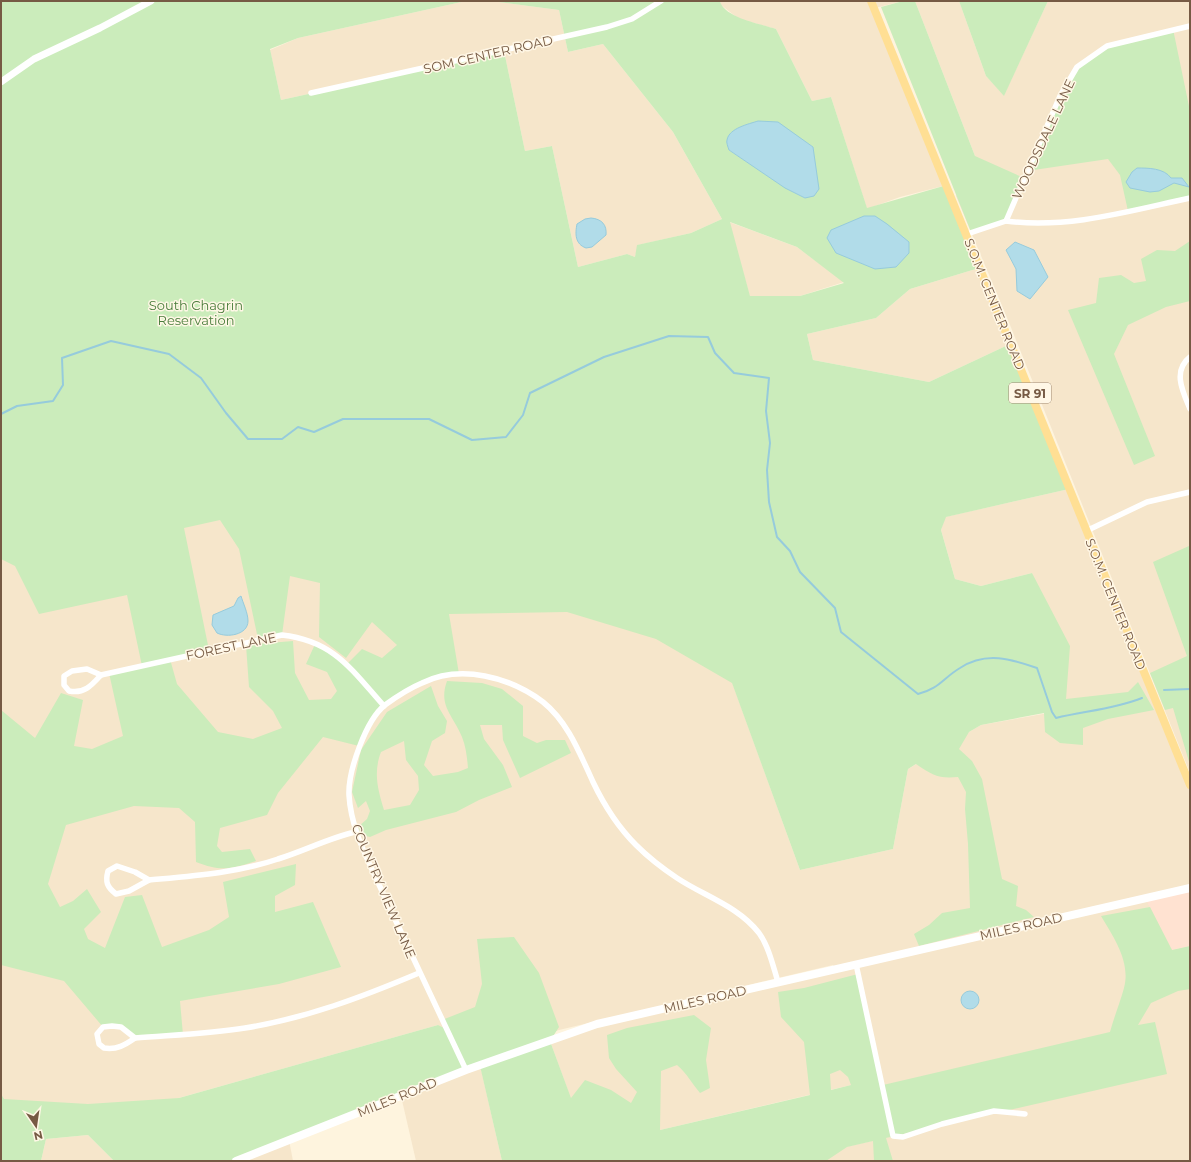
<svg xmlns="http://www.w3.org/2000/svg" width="1191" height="1162" viewBox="0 0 1191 1162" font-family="Montserrat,sans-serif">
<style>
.residential{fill:#f6e6cb}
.commercial{fill:#ffe2d1}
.green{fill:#cbecbb;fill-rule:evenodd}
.water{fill:#b1dce9;stroke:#96cbdc}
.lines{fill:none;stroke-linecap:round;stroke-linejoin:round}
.stream{stroke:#96cbdc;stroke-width:2}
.minor{stroke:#fff;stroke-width:5.5}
.tertiary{stroke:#fff;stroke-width:7}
.secondary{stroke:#fff;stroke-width:8}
.primary{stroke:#ffdf94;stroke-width:8}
.labels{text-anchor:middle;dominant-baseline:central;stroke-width:3;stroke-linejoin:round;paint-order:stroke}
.shield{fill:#fff7e6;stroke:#9f8975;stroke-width:1}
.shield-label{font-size:12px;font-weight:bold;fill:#765a44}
.street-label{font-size:13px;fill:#765a44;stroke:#fff7e6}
.park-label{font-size:13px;fill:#4a7d3b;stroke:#fff7e6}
</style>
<rect width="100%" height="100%" fill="#fef4de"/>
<g class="residential">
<polygon points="466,1 491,1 559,10 568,52 603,44 673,132 722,219 691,233 638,245 635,257 627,254 578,267 552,146 525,151 504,51 281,100 270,50 298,38"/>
<polygon points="720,1 903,1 875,8 947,185 900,197 867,209 831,97 812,101 776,29 739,19 721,5"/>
<polygon points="915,1 959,1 986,76 1004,95 1048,1 1190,1 1190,773 1010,325 956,196 975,156"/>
<polygon points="729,222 797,247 844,282 800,296 750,297"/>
<polygon points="979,268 1010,344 929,382 813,360 807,334 876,318 910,289"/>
<polygon points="335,478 677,530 800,870 893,849 908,769 969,732 981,725 1065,710 1032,573 981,586 955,579 941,530 945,517 1069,489 1190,785 1190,888 1172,950 1190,946 1190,1161 784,1161 893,1136 881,1078 660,1130 571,1099 550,1041 597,1024 835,968 833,965 559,1030 457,1070 438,1025 1,1148 1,531"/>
<polygon points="480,1065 502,1161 416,1161 401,1096"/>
<polygon points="88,1135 114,1161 41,1161 46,1139"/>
<polygon points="289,1140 293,1161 236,1161"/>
</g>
<polygon class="commercial" points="1190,888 1190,946 1172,950 1145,898"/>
<g class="green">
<path d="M1 1H466L298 38 270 49 281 100 504 51 525 151 552 146 578 267 627 254 635 257 637 245 691 233 722 219 673 132 603 44 568 52 559 10 491 1H720C724 18 762 24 776 29L812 101 831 97 867 208 947 185 979 268 910 289 876 318 807 334 813 360 929 382 1010 344 1069 489 946 517 941 530 955 579 981 586 1032 573 1070 646 1066 699 1128 692 1138 682 1154 710 1108 719 1083 728V745L1060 743 1045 732 1044 713 981 725 969 732 959 749 972 761 982 779 1002 879 1018 886 1016 906 1026 910 1034 917 919 946 914 934 929 925 942 913 970 908 968 844 965 809 966 792 958 777C939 779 932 775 916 764L908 769 893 849 800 870 732 683 656 639 567 612 449 614 459 674 422 682 384 706 359 746 323 737 278 793 267 815 220 828 217 846 222 852 250 849 256 861C232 869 221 872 196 862L195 822 179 808 134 806 66 825 48 884 60 907 73 901 87 889 101 912 84 929 88 939 105 948 125 897 142 895 162 947 209 930 229 917 223 882 296 864 295 885 275 896V912L313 902 341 967 279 984 180 1001 183 1035 135 1038 121 1027H103L64 981 1 965V710L35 738 61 693 83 700 74 746 92 749 123 736 109 673 142 666 127 595 39 614 15 566 1 559ZM799 138 813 147 805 198 786 188 729 150ZM730 222 797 247 844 283 800 296H750ZM220 520 239 549 258 639 282 635 290 576 320 583 319 637 346 658 372 622 397 645 382 658 362 649 347 664 316 642 306 664 327 672 337 691 331 699 309 700 295 673 293 641 246 645 249 687 273 711 282 728 253 739 218 732 177 684 170 659 209 650 184 528Z"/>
<polygon points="903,1 915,1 975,156 1024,178 1006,221 971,232 881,7"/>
<polygon points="959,1 1048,1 1004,96 986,76"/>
<polygon points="1173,29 1190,111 1190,198 1128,211 1120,175 1108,159 1027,171 1077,67 1107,46"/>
<polygon points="1190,241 1190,301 1166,307 1128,325 1114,354 1155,456 1134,465 1068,310 1096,303 1099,278 1121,275 1134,283 1146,281 1141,259 1157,250 1175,251"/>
<polygon points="1189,546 1190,548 1190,765 1173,708 1165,710 1150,673 1187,656 1153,562"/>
<path d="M447 681 482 683 502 689 523 706V736L537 743 546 740H565L571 753 520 778 503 740 502 725H480L484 739 503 765 512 787 479 800 456 812 386 830 370 837 362 835 358 827 367 819 370 811 366 801 358 808 352 792 361 750 387 712 431 686 438 706 447 721 445 733 432 741 424 765 433 776 458 772 468 768C467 757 466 747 462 737 453 715 438 706 447 681ZM404 741 406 760 418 776 419 790 410 805 384 810C378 790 373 773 381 752Z"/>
<path d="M1150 907 1172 950 1190 946V989L1178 991 1151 1003 1138 1025 1155 1022 1167 1074 886 1138 893 1161H874L873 1141 847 1147 826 1161H502L480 1066 236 1161H114L88 1135 46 1139 41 1161H1V1094L4 1099 88 1104 179 1098 438 1025 446 1029 442 1020 475 1007 482 984 477 939 514 937 539 973 559 1027 550 1041 571 1098 585 1080 611 1090 631 1103 637 1092 616 1069 609 1058 607 1035 627 1028 694 1015 711 1028 706 1060 710 1088 700 1093C691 1082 688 1075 677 1065L661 1071 660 1130 810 1095 804 1042 781 1017 778 992 804 988 858 974 883 1085 1110 1032C1114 1017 1120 1003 1124 988 1131 962 1114 938 1101 916ZM840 1070 848 1077 851 1085 831 1090 830 1074Z"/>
</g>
<g class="water">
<path d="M758 121 778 122 813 147 819 189 814 196 805 198 785 188 729 150C728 147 726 142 727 140 729 128 749 124 758 121Z"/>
<path d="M1137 168C1148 168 1164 168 1171 178H1182L1189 187 1174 183 1159 191 1150 192 1130 188 1126 182 1132 172Z"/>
<polygon points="864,216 875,216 887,224 909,242 909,253 896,267 875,269 836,253 827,238 831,230"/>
<path d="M591 218C602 219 607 225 606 235L592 247 586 248C575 244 575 234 577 224L585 219Z"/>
<polygon points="1015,242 1034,250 1048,277 1030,299 1017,291 1016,269 1006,250"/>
<path d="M241 596C243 603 248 613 248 621 248 635 227 638 217 633L212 625 213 615 234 606 238 598Z"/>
<circle cx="970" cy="1000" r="9"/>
</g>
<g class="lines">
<g class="stream">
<path d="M1 414 17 406 53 401 63 385 62 358 111 341 169 354 201 378 226 413 248 439H282L298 427 314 432 343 419H429L472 440 506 437 523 415 530 393 604 357 669 336 708 337 715 353 734 373 769 378 766 411 770 443 767 470 769 502 777 537 790 551 800 572 835 608 841 632 918 694C939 689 943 678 960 668 986 651 1011 659 1037 668L1052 712 1056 718C1085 711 1115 709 1142 698"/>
<polyline points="1164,690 1190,689"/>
</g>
<g class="minor">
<polyline points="311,93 607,27 632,19 661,1"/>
<path d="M1006 221C1069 229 1129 211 1190 198"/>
<polyline points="967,234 1006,221 1060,96 1077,67 1107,46 1190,26"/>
<path d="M1190 357C1172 371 1183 392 1190 409"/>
<polyline points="1086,531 1147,502 1190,492"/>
<path d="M87 669 101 675C91 686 84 694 69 691L64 685V676L72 671Z"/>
<path d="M101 675 282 635C334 641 351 669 384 706"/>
<path d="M117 866 135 872 149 880 129 891 116 894C107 887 105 882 108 871Z"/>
<path d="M149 880C193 876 237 873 278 859 304 851 329 838 355 832"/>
<polyline points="856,964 893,1136 903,1137 942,1124 994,1111 1025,1114"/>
<path d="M112 1026 121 1027 135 1038C125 1045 117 1050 104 1048L99 1044 97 1034 103 1027Z"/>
<path d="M135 1038C172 1035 209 1034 245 1028 307 1018 362 997 419 973"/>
<path d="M466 1070C439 1013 412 956 385 898 371 865 351 832 349 795 348 771 366 720 385 705 396 697 410 688 422 683 461 664 510 677 543 702 568 722 580 754 593 782 604 805 618 827 636 845 648 857 662 868 677 878 704 896 738 906 759 933 769 947 773 966 778 982"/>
</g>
<polyline class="tertiary" points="1,82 34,59 100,28 151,1"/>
<polyline class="secondary" points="236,1161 466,1070 597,1024 1190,888"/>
<polyline class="primary" points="871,1 1190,785"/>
</g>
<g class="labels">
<rect class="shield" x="1009" y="383" width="42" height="20" rx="3"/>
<g class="shield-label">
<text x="1030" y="393">SR 91</text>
</g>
<g class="street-label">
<text transform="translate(488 54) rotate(-13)">SOM CENTER ROAD</text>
<text transform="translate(1043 139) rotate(-65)">WOODSDALE LANE</text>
<text transform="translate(995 304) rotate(68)">S.O.M. CENTER ROAD</text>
<text transform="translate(1116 604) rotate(68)">S.O.M. CENTER ROAD</text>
<text transform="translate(231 646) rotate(-12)">FOREST LANE</text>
<text transform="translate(384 891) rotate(67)">COUNTRY VIEW LANE</text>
<text transform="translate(1021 926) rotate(-13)">MILES ROAD</text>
<text transform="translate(705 999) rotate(-13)">MILES ROAD</text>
<text transform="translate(397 1097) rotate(-22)">MILES ROAD</text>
</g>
<g class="park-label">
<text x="196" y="305">South Chagrin<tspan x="196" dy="15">Reservation</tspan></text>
</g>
</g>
<rect width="1191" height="1162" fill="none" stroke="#765a44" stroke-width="4"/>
<g transform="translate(36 1126) rotate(167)" stroke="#fff7e6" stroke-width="3" paint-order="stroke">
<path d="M0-3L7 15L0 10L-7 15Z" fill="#765a44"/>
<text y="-6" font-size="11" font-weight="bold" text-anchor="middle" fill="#765a44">N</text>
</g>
</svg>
